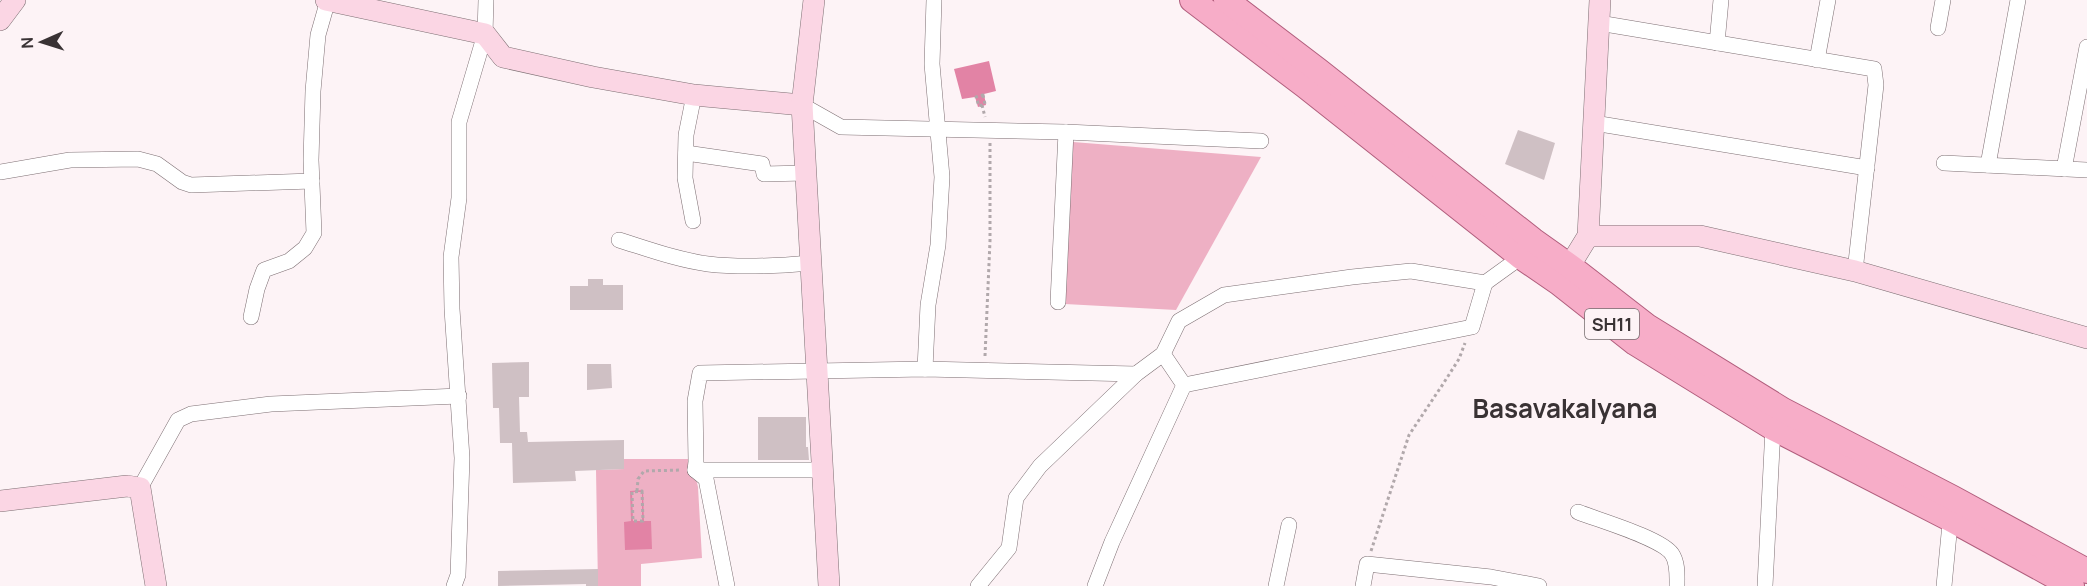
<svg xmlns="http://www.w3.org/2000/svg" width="2087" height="586" viewBox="0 0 2087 586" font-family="Manrope,sans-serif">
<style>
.green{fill:#eeb0c4}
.water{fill:#e283a5;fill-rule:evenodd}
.building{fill:#cfc0c4}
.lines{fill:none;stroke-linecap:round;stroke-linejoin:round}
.street-casing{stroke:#7d6f73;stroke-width:16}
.secondary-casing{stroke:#7d6f73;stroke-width:22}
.primary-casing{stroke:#b15e7d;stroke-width:26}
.path{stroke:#b1a8ab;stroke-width:3;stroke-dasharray:3 3;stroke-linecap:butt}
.street{stroke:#fff;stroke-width:15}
.secondary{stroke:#fbd6e4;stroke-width:21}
.primary{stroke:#f7adc8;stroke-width:24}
.labels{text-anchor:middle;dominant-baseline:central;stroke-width:5;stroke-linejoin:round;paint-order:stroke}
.shield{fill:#fdf3f6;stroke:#746c6e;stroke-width:1.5}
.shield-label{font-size:18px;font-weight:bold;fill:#393234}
.district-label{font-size:26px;font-weight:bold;fill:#393234;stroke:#fdf3f6}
</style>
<rect width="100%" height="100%" fill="#fdf3f6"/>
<g class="green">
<polygon points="1073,142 1261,157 1176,310 1065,304"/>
<polygon points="624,459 691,459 698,487 702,558 641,564 641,586 598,586 596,470 624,469"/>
</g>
<g class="water">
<polygon points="989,61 996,91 984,94 986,105 978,107 975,97 962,99 954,69"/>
<path d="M643 490 644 521H651L652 549 625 550 624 522 631 521 630 491ZM632 492H642V521H633Z"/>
</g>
<g class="building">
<polygon points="1518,130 1555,143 1544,180 1505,164"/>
<polygon points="588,279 603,279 603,285 623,285 623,310 570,310 570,286 588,286"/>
<polygon points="529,362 529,397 519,397 520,432 527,432 528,442 624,440 624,469 575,471 576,481 513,483 512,443 500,443 499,408 493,408 492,363"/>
<polygon points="587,364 611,364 612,388 587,390"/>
<polygon points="758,417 806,417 806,447 808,447 809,460 758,460"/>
<polygon points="598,569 598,586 586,586 586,584 498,586 498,571"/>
</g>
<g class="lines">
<g class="street-casing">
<g id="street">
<polyline points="1599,23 1874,69 1876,85 1855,271"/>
<polyline points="1938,28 1943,0"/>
<polyline points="1717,43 1721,0"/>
<polyline points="1817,60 1828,0"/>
<polyline points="802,105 841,127 1066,132 1261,141"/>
<polyline points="1594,123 1867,168"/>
<polyline points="686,153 762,164 764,174 805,173"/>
<polyline points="1944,163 2087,170"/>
<polyline points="1988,165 2018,0"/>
<polyline points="2064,169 2087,47"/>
<polyline points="0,172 70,160 138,159 157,164 182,182 191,185 312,181"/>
<polyline points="693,221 685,178 686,135 694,95"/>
<path d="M619 240C648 249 678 260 708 264 742 268 777 266 811 263"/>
<polyline points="1058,302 1066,132"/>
<polyline points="251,317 257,289 264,270 289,261 305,248 314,233 311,160 313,91 318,35 328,0"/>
<polyline points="925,369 928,305 938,245 942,177 932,64 934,0"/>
<polyline points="1184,385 1472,327 1485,283"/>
<polyline points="695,470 823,470"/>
<polyline points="140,488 178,420 191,414 271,404 459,396"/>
<path d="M1578 512C1598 520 1661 538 1672 554 1678 563 1677 576 1677 586"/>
<polyline points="454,586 458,575 462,458 452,309 451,257 459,198 459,122 485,34 486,0"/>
<polyline points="727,586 706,479 695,470 696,462 695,401 700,373 925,369 1136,374"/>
<polyline points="978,586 1009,548 1016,498 1040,466 1136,374 1163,354 1179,321 1224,295 1352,277 1411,271 1485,283 1521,257 1526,250"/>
<polyline points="1095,586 1112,542 1184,385 1163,354"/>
<polyline points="1276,586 1289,525"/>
<polyline points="1363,586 1367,564 1491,577 1539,586"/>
<polyline points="1765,586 1773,428 1776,422"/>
<polyline points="1944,586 1951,513"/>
</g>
</g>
<g class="secondary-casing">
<g id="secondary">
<polyline points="326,0 485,34 503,57 593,77 694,95 802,105"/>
<polyline points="814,0 802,105 829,586"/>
<polyline points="0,20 15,0"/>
<polyline points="1588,236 1700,236 1855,271 2087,338"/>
<polyline points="1561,280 1588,236 1600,0"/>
<polyline points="0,501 127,486 140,488 156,586"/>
</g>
</g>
<g class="primary-casing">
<g id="primary">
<polyline points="1192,0 1305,86 1521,257 1559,283 1635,343 1773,428 1950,519 2072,586"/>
<polyline points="1226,0 1318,70 1533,240 1571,267 1647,326 1783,410 1953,498 2087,571"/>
</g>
</g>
<g class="path">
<polygon points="983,95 985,104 979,106 976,97"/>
<polyline points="982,105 985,117"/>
<polyline points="985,356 990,241 990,143"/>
<polyline points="637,491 638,479 644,471 681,470"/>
<polygon points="642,491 643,521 633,521 632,492"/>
<polyline points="1371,551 1409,435 1443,384 1459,359 1465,343"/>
</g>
<use href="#street" class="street"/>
<use href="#secondary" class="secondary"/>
<use href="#primary" class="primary"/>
</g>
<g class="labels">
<rect class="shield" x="1585" y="309" width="54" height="30" rx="4.5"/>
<g class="shield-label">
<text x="1612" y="324">SH11</text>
</g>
<g class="district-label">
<text x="1565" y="408">Basavakalyana</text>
</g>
</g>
<g transform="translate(42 42) rotate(267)" stroke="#fdf3f6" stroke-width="4.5" paint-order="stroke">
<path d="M0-4.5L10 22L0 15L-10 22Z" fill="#393234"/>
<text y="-9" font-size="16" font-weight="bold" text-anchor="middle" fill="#393234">N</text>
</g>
</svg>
